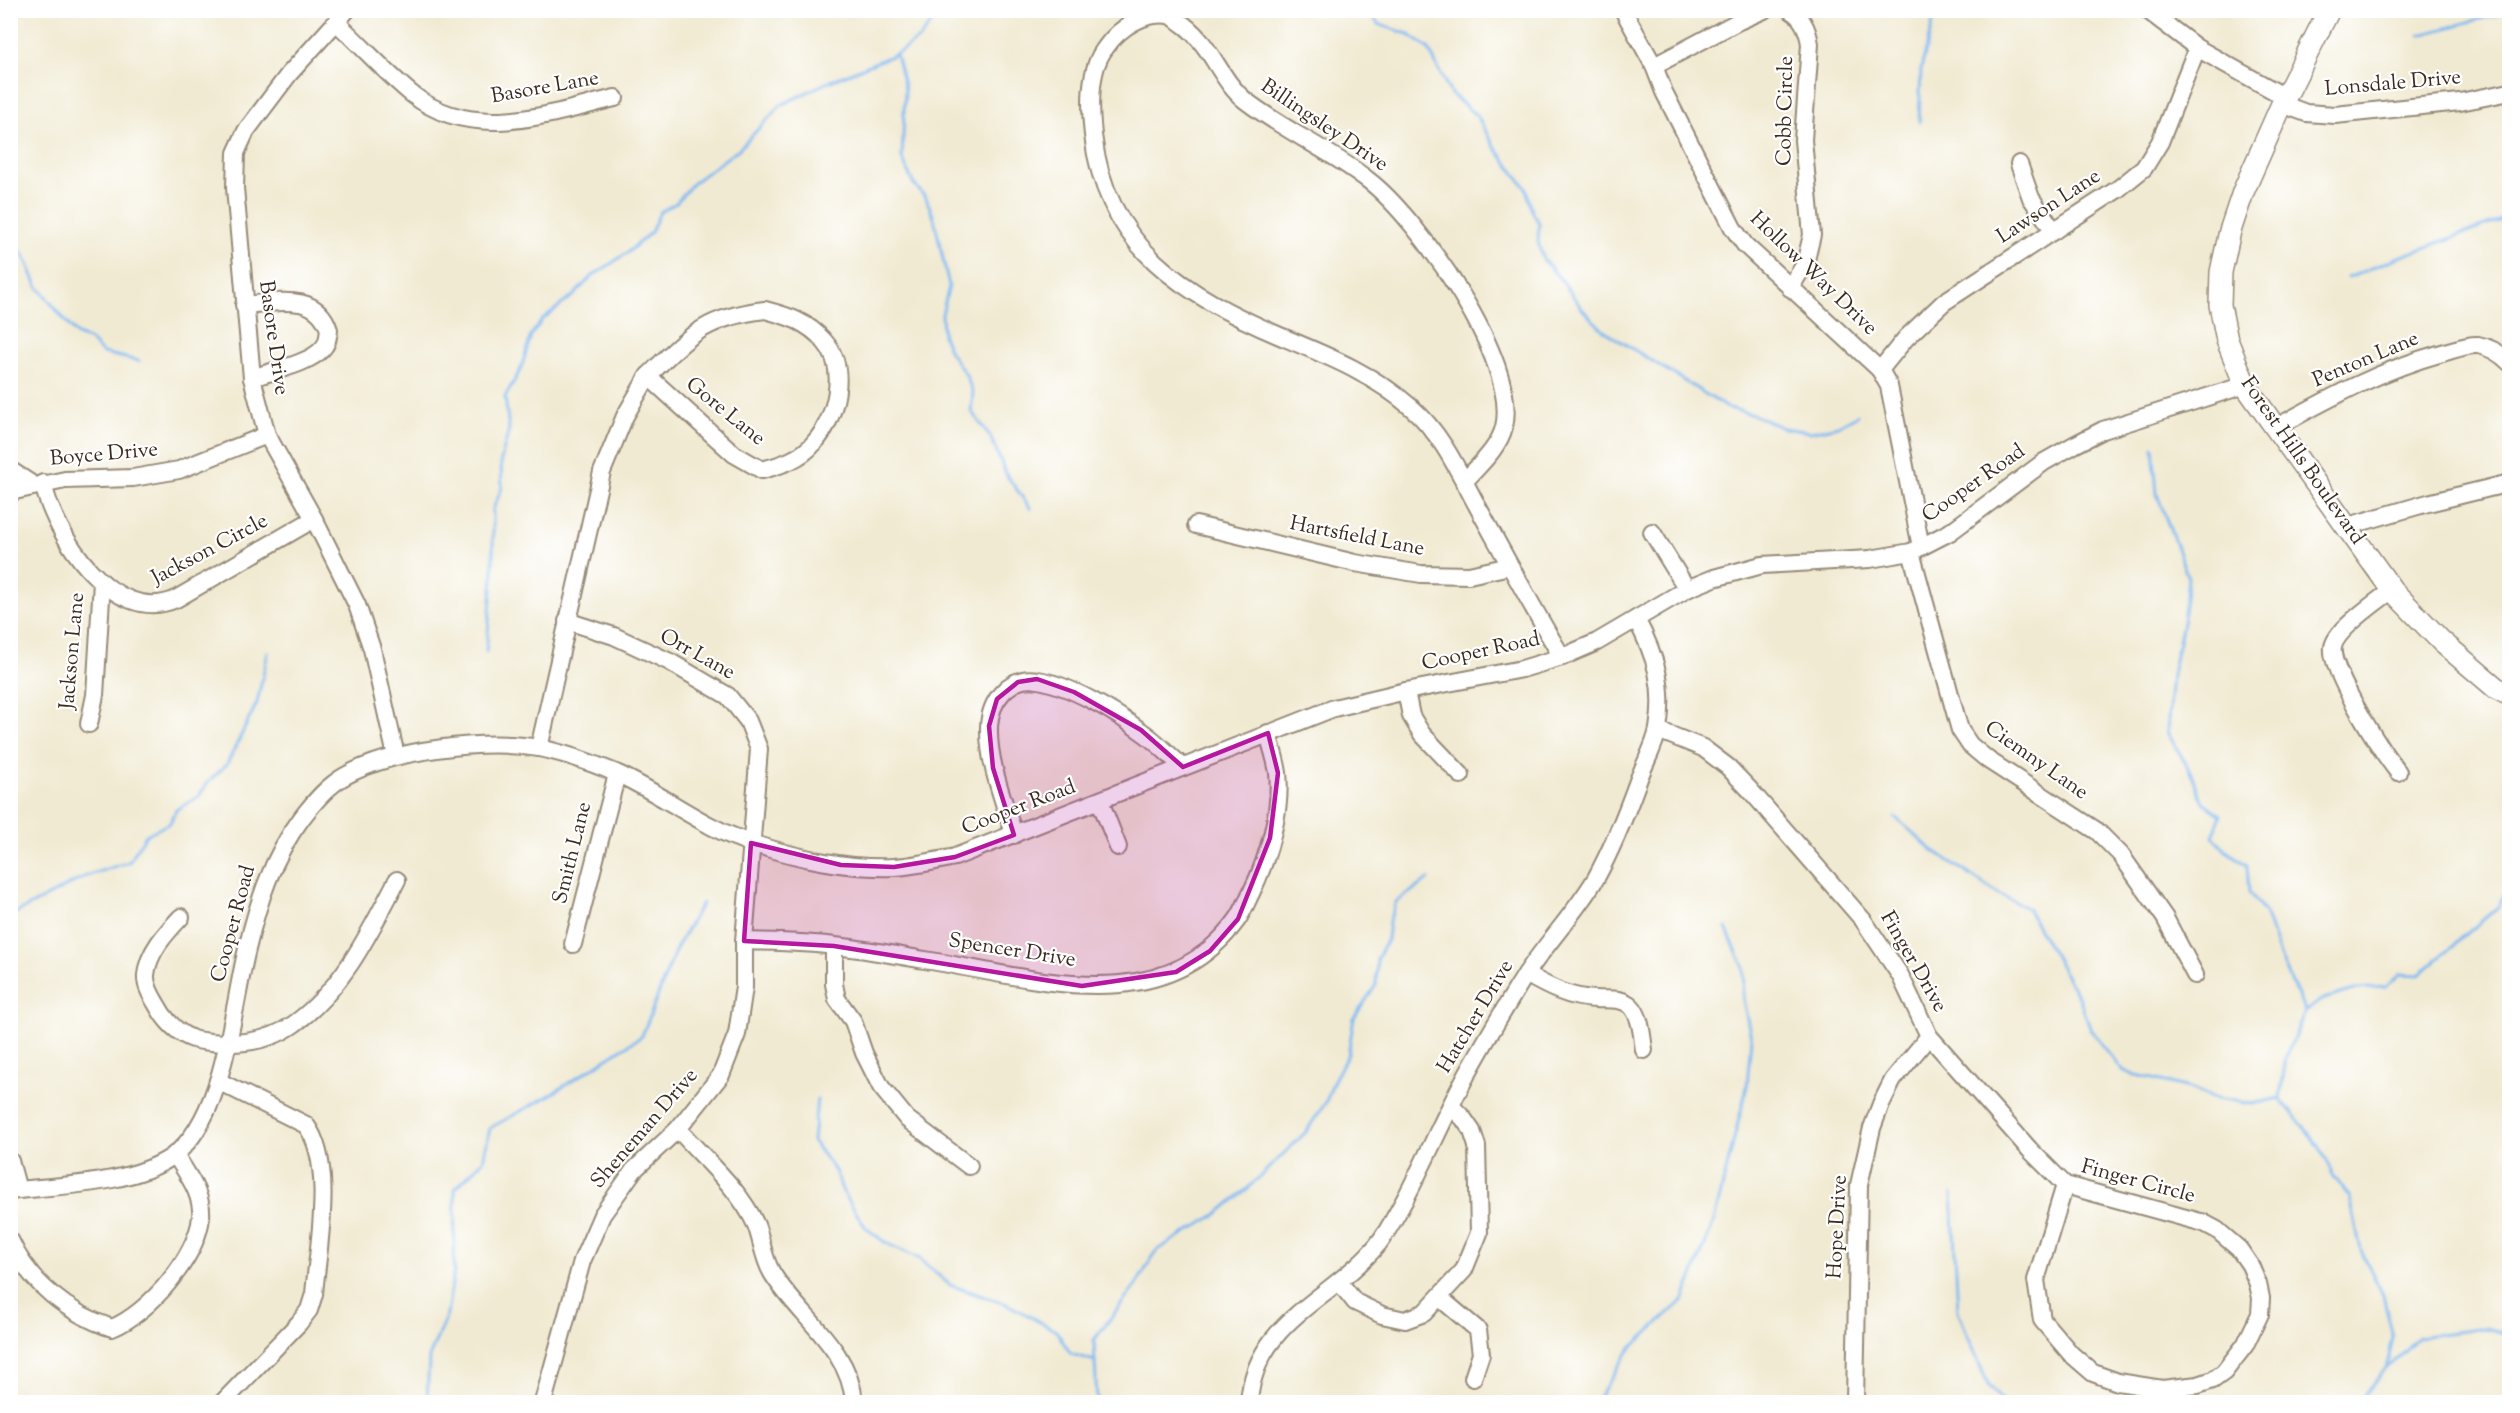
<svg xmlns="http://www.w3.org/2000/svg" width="2520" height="1413" viewBox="0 0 2520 1413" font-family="'Sorts Mill Goudy',serif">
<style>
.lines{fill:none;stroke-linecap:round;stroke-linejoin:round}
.stream{stroke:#81b9f1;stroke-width:3}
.minor-casing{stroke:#968a78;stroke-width:20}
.major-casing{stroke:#968a78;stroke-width:24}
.minor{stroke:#fff;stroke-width:16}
.major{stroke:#fff;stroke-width:21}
.marked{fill:#b5179e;fill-opacity:0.2;stroke:#b5179e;stroke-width:4.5;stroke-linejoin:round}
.labels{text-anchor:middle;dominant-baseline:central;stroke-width:4.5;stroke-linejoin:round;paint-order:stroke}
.street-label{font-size:21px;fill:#3b2a1e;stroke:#fff}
</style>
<rect width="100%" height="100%" fill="#fff"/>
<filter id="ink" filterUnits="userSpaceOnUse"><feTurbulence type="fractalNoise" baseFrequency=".0167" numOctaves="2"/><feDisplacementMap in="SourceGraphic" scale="12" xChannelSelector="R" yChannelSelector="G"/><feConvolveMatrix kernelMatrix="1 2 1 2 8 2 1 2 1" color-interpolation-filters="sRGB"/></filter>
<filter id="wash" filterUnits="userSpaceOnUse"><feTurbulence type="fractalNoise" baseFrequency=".008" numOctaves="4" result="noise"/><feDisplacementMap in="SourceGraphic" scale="24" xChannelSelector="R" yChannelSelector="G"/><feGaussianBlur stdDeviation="1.35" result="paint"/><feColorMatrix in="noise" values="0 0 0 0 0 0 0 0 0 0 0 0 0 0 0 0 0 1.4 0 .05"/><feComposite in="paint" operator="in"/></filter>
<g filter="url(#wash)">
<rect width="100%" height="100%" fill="#f1ead2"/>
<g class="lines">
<g class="stream">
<polyline points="1369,10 1378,24 1408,34 1428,48 1451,94 1477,116 1494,146 1526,188 1532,211 1539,223 1538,242 1543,259 1563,282 1583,310 1604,331 1726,407 1754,415 1783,428 1810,432 1838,426 1858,415"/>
<polyline points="2420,35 2510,11"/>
<polyline points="896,54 905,89 902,158 913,183 926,198 934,218 949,286 942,314 943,336 950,352 966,375 973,393 971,411 990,436 1007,476 1031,509"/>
<polyline points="1919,122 1921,69 1936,10"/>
<polyline points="10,241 24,255 37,286 77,335 90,340 103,353 139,361"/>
<polyline points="2348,278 2396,258 2510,217"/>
<polyline points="2153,447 2157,494 2188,578 2183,623 2172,674 2167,732 2189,769 2203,802 2221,815 2213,836 2225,850 2247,865 2249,892 2266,915 2282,961 2305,1011 2286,1057 2280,1098 2319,1146 2333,1175 2350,1198 2361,1250 2383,1295 2393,1337 2386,1369 2358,1402"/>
<polyline points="486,652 493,578 493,509 502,488 501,460 509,429 505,397 521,369 531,335 543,319 574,295 591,277 627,253 651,232 660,212 676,203 693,183 740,148 781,105 826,83 896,54 920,38 933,20 935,10"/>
<polyline points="1895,817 1931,849 1997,893 2027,908 2080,1000 2091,1030 2124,1072 2190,1088 2211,1097 2252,1104 2280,1098"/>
<polyline points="10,916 86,876 129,862 146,835 170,823 176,810 199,796 207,783 227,764 257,703 268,652"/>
<polyline points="2305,1011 2324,999 2358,989 2386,987 2400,974 2419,975 2499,906 2510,884"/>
<polyline points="817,1099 813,1141 835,1171 843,1192 866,1228 886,1243 918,1258 950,1285 1009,1305 1056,1331 1071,1354 1095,1361"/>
<polyline points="1952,1194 1958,1311 1988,1385 2003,1402"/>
<polyline points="2387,1368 2418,1337 2485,1328 2510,1334"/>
<polyline points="427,1402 429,1357 447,1314 454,1270 455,1189 483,1161 490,1128 550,1095 642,1036 676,949 702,903"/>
<polyline points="1097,1402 1094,1340 1136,1285 1157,1250 1217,1214 1247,1189 1305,1133 1326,1102 1334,1080 1348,1054 1354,1018 1376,985 1377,960 1387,939 1389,921 1396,902 1429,879"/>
<polyline points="1596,1402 1629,1350 1684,1299 1714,1221 1747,1086 1751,1038 1743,999 1744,968 1726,928"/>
</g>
</g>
</g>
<g filter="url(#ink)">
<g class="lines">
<g class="minor-casing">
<g id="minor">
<polyline points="347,10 289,74 246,131 236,153 235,188 252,378 267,435 314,519 357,605 372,649 396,756"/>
<polyline points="1623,10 1654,66 1664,92 1733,228 1745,245 1880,370 1889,386 1921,547"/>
<polyline points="2147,10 2197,48 2285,97"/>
<path d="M337 23C362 46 386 73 413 95 473 142 549 114 615 98"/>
<polyline points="1654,66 1739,21 1764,10"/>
<polyline points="2282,104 2306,113 2335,115 2460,102 2510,92"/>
<polyline points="2019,164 2031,198 2054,231"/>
<path d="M1790 288 1805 264 1812 235 1803 140 1810 44C1808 31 1803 17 1790 10"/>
<path d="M244 305C275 303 317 291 329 330 328 336 328 343 323 348 310 364 271 371 252 378"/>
<path d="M765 310C788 316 808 322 824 341 849 368 836 419 814 443 801 459 781 465 762 470L734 454 648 376C689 336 705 317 765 310Z"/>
<polyline points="1880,370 1906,338 1944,302 2118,189 2144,168 2160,142 2197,48"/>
<path d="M2275 428C2331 397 2381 370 2442 353 2453 350 2468 344 2478 345 2490 347 2502 355 2510 363"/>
<polyline points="10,470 33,485"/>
<path d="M1464 482C1478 466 1499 448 1504 427 1520 362 1418 218 1368 180 1330 150 1285 131 1246 101 1221 82 1213 47 1184 25 1182 24 1174 17 1172 16 1147 9 1119 28 1106 47 1088 69 1090 108 1093 135 1106 248 1185 295 1280 336 1328 356 1374 374 1413 409 1443 435 1461 477 1480 511 1507 560 1533 609 1562 657"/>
<path d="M43 483C54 535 114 627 176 599L314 519"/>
<polyline points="10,492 65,480 133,478 179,470 267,435"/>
<polyline points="1196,525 1355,563 1421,574 1469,575 1510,566"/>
<polyline points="2348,526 2428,503 2510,483"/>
<polyline points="1652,532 1687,589"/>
<polyline points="1911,552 1956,716 1960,730 1970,745 1988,760 2097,831 2121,855 2165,918 2195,975"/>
<path d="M2392 590C2378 601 2336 629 2333 647 2329 670 2383 753 2398 772"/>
<polyline points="1406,691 1411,716 1422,734 1461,775"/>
<polyline points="89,724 95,695 102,582"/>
<polyline points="1658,730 1703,748 1728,767 1750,790 1863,920 1900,975 1929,1036 2030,1150 2065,1185"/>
<polyline points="539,748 602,472 625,416 648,376"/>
<polyline points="1100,801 1118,847"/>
<path d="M1014 835C1004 800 988 764 989 727 990 701 1009 675 1038 680 1070 685 1115 712 1141 731 1156 741 1169 755 1183 767"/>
<path d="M181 917C166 933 148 952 146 975 145 986 152 997 157 1005 165 1020 177 1033 193 1039 198 1041 205 1041 211 1042 240 1045 269 1042 294 1024 343 989 370 932 397 880"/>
<path d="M744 941C774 942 805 942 835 946 865 949 895 955 925 960 1029 976 1161 1024 1237 920 1243 912 1247 901 1252 891 1268 858 1282 810 1278 773 1276 759 1271 746 1268 733"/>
<polyline points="573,944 617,774"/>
<polyline points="834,946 834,984 837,999 853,1021 864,1053 881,1087 907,1119 969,1166"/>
<path d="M1526 974C1548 987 1570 998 1595 999 1607 1000 1622 997 1631 1006 1641 1016 1642 1036 1644 1050"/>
<path d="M218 1081 306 1125C335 1164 318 1247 314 1294L309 1310 299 1323 223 1402"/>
<path d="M678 1129C704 1159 740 1189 756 1225 762 1240 763 1258 772 1273 798 1316 850 1348 854 1402"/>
<polyline points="10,1161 18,1190"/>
<polygon points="2065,1185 2204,1223 2217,1230 2239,1249 2250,1265 2258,1284 2261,1298 2260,1314 2245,1345 2224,1372 2213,1380 2198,1385 2162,1389 2118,1382 2093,1373 2071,1354 2042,1320 2036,1280"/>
<path d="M10 1191C59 1185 132 1185 173 1156 225 1117 232 1009 247 949 258 903 272 858 301 819 313 803 327 786 345 776 393 749 485 739 539 748 564 753 592 763 616 773 663 794 704 829 754 844 799 858 846 869 894 867 914 866 935 861 955 857L1334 708 1406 691 1522 669 1562 657 1597 642 1687 589 1714 578 1762 565 1870 559 1911 552 1950 532 2044 462 2074 445 2103 430 2245 385"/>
<path d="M10 1240C28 1282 69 1314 112 1328 149 1313 197 1257 201 1217 203 1193 186 1173 175 1154"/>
<polyline points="1340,1283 1355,1302 1382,1315 1405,1320 1424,1313 1464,1270 1479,1233 1477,1146 1472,1131 1463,1118 1451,1106"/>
<polyline points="1440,1298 1478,1330 1481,1354 1473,1378"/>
<polyline points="543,1402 582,1261 602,1215 634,1170 678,1129 721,1075 737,1034 744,987 744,941 759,749 748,721 728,696 670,662 614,636 567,621"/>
<path d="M1249 1402C1255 1320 1332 1300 1378 1244 1388 1231 1396 1215 1404 1201 1428 1156 1447 1109 1472 1065 1489 1035 1507 1004 1526 974 1548 941 1576 912 1596 878 1613 847 1626 814 1638 781 1644 764 1655 746 1658 729 1665 687 1656 656 1636 619"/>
<polyline points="1855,1402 1859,1185 1872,1128 1881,1104 1893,1080 1929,1036"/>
</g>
</g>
<g class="major-casing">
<polyline id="major" points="2329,10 2282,104 2243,192 2230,231 2221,272 2220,305 2227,340 2245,385 2392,590 2442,642 2496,688 2510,695"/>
</g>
<use href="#minor" class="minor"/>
<use href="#major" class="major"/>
</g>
</g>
<path class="marked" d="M1037 679 1074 692 1141 730 1183 767 1268 733 1278 773 1270 838 1238 919 1210 951 1176 972 1082 986 834 946 744 941 751 843 841 865 894 867 955 857 1014 835 993 768 989 726 997 699 1018 682Z"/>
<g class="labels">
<g class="street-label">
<text transform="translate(2393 84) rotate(-5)">Lonsdale Drive</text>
<text transform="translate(545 88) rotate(-10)">Basore Lane</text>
<text transform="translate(1786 111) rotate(-89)">Cobb Circle</text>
<text transform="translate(1324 126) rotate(34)">Billingsley Drive</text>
<text transform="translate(2049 207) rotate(-33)">Lawson Lane</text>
<text transform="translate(1813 274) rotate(44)">Hollow Way Drive</text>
<text transform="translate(273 338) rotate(82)">Basore Drive</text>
<text transform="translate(2366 360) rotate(-23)">Penton Lane</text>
<text transform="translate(725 412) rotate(39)">Gore Lane</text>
<text transform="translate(104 455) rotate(-5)">Boyce Drive</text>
<text transform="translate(2302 461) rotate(55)">Forest Hills Boulevard</text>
<text transform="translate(1974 484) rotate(-35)">Cooper Road</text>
<text transform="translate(1357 537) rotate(11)">Hartsfield Lane</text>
<text transform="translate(210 550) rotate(-28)">Jackson Circle</text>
<text transform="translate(73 651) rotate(-85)">Jackson Lane</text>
<text transform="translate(1481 652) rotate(-12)">Cooper Road</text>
<text transform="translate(697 655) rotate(29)">Orr Lane</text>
<text transform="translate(2036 761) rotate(35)">Ciemny Lane</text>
<text transform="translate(1019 808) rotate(-21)">Cooper Road</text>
<text transform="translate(573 853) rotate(-76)">Smith Lane</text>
<text transform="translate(234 924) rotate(-75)">Cooper Road</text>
<text transform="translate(1012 951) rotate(9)">Spencer Drive</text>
<text transform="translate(1913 962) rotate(60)">Finger Drive</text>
<text transform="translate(1476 1017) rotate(-59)">Hatcher Drive</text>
<text transform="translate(645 1129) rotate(-49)">Sheneman Drive</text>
<text transform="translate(2138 1182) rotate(15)">Finger Circle</text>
<text transform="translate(1838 1227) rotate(-87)">Hope Drive</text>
</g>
</g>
<rect width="2520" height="1413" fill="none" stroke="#fff" stroke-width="36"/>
</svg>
